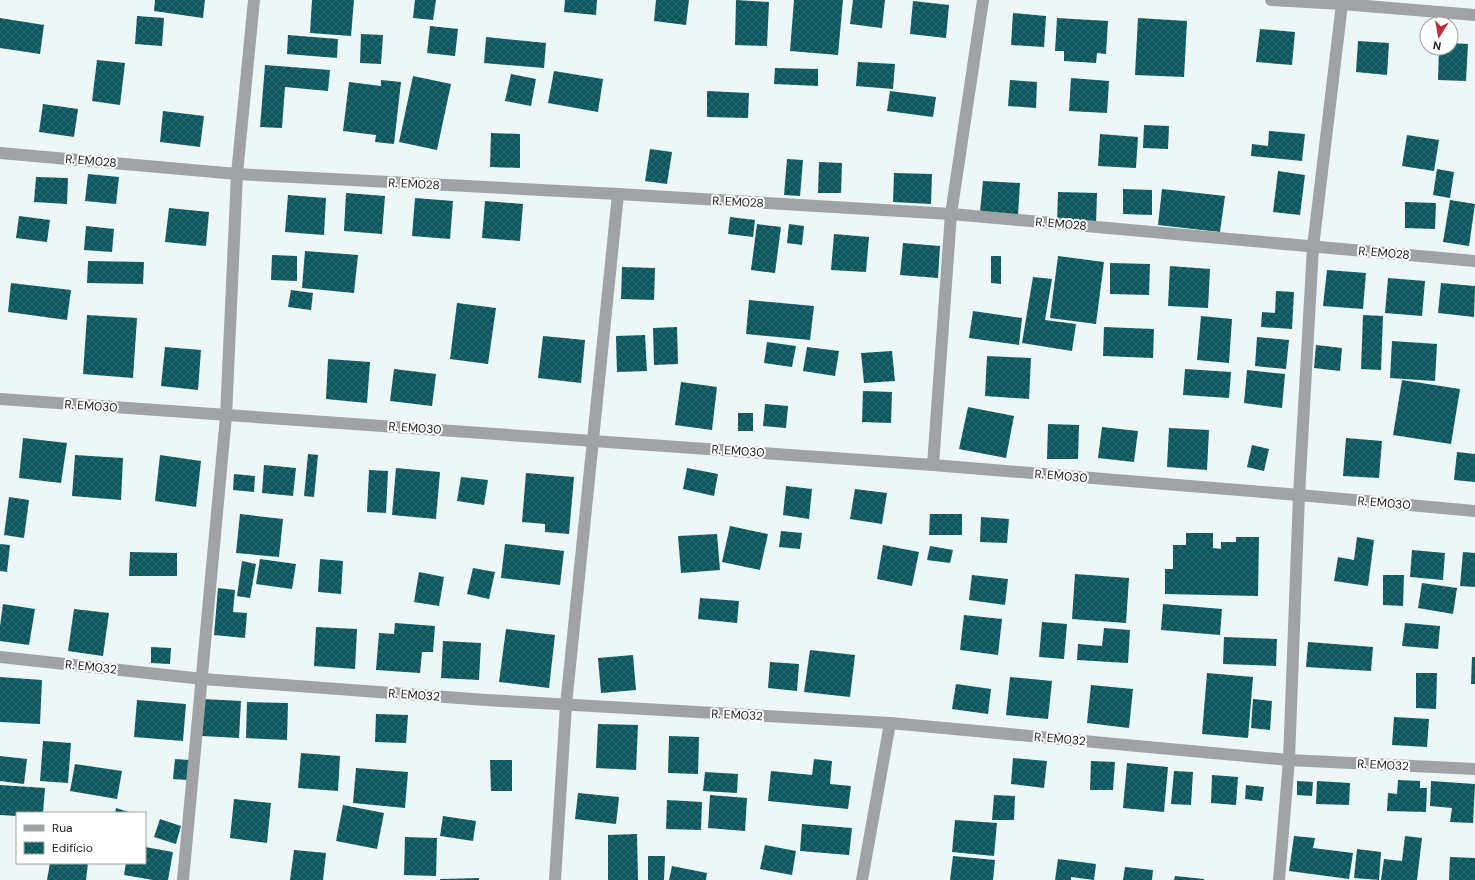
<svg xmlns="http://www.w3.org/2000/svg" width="1475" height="880" viewBox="0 0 1475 880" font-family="'DM Sans',sans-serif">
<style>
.building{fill:url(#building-cross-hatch)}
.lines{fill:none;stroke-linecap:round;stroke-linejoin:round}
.minor{stroke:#a0a3a4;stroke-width:12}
.labels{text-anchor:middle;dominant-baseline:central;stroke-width:4;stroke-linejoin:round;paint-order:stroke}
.street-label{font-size:12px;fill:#1a1d1d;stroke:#fff}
</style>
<defs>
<pattern id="building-cross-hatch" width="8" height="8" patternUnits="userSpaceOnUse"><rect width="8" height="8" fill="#0c585e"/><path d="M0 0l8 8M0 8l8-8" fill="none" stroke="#2f6c71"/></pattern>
</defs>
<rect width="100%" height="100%" fill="#eef7f8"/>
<g class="building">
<polygon points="155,0 205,0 203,18 154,11"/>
<polygon points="312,0 354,0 351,36 310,33"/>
<polygon points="415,0 436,0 433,20 413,18"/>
<polygon points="565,0 597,0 596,15 564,12"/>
<polygon points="656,0 689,0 686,25 654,21"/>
<polygon points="736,0 769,2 767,46 735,45"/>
<polygon points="794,0 843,0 838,55 790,51"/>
<polygon points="853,0 885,0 882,28 850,24"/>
<polygon points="913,1 949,5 946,38 910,34"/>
<polygon points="1013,13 1046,16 1044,47 1011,45"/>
<polygon points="137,16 164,18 162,46 135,44"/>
<polygon points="0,18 44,25 40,54 0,48"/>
<polygon points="1057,18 1108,21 1106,54 1097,53 1096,63 1064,61 1064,51 1055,51"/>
<polygon points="1138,18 1187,21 1184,77 1135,75"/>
<polygon points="430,26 458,29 455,56 427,53"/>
<polygon points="1260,29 1295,32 1292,65 1256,62"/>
<polygon points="361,34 383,35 381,64 360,63"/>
<polygon points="288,35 338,39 337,58 287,54"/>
<polygon points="486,37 546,43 544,68 484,63"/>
<polygon points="1358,41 1389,43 1387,75 1356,72"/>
<polygon points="1451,43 1468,44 1466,81 1438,80 1439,48 1451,48"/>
<polygon points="97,60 125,63 120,105 92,101"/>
<polygon points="858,62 895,64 893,89 856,86"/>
<polygon points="265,65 330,70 328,91 285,87 282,128 260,127"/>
<polygon points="775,68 818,69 818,86 774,84"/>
<polygon points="554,71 603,79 598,112 548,103"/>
<polygon points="511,74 536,79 531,106 505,101"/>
<polygon points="413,76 451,84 437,150 399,142"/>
<polygon points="1071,78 1109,81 1107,113 1069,111"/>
<polygon points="381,80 401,82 394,144 375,142 376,135 343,131 349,82 381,86"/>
<polygon points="1010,80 1037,82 1036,108 1008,106"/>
<polygon points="707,91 749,93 748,118 707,117"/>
<polygon points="890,91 936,97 933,117 887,111"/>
<polygon points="43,104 78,109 74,137 39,132"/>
<polygon points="163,111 204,116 200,147 160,142"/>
<polygon points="1144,125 1169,126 1168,149 1143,148"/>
<polygon points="1269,131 1305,134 1302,161 1251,156 1252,144 1268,146"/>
<polygon points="491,133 520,134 520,168 490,167"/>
<polygon points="1100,134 1138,137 1136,168 1098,166"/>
<polygon points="1407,135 1439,140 1434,171 1402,166"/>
<polygon points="650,149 672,152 667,184 645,181"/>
<polygon points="787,159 803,160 800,196 784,195"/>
<polygon points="819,162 842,163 841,193 818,193"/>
<polygon points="1437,169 1454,172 1450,198 1433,195"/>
<polygon points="1278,171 1305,175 1300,215 1273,212"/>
<polygon points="894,173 932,174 931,204 893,202"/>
<polygon points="88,174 119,177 116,204 85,201"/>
<polygon points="36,177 68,178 67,204 34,202"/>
<polygon points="983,181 1020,183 1018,215 980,212"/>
<polygon points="1123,189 1152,190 1152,215 1123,214"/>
<polygon points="1162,189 1225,196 1220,232 1158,225"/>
<polygon points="1058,192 1097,193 1096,224 1057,223"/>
<polygon points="346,193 385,196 382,234 344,231"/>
<polygon points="288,195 326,198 324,235 285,232"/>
<polygon points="415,198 453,201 450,239 412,236"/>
<polygon points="1450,200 1475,204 1469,246 1443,242"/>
<polygon points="485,201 523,204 520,241 482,238"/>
<polygon points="1405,202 1436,203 1435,229 1405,228"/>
<polygon points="169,208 209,212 206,246 165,242"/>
<polygon points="19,216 50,220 47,242 16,238"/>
<polygon points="730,217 755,220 753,237 728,234"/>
<polygon points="757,224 781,227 775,273 751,270"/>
<polygon points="789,224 804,226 802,245 787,243"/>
<polygon points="86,226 114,229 112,252 84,250"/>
<polygon points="834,234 869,237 866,272 831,270"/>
<polygon points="903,243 940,246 938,278 900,275"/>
<polygon points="305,251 358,255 354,293 302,288"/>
<polygon points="272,255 297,256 297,281 271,280"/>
<polygon points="991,256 1001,256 1001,284 991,283"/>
<polygon points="1058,256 1104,262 1096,324 1050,318"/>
<polygon points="88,261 144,262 143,284 87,283"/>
<polygon points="1110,263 1150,264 1149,295 1110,294"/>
<polygon points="1170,266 1210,269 1208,308 1168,306"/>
<polygon points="622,267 655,268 654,300 621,299"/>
<polygon points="1327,270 1366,273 1363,309 1323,306"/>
<polygon points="1033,277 1052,279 1045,320 1076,324 1072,351 1022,343"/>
<polygon points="1388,278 1425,281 1422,316 1385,313"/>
<polygon points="11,283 71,290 67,320 8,312"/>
<polygon points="1441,283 1475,286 1474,317 1438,313"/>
<polygon points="291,290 313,293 311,310 288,307"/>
<polygon points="1276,291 1294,292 1292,329 1261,327 1262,312 1275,313"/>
<polygon points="749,300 814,306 810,340 746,334"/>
<polygon points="457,303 496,308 488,364 450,359"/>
<polygon points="973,311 1022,318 1019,345 969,338"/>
<polygon points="87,315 137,318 133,378 83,374"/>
<polygon points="1363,315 1383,316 1381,370 1361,369"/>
<polygon points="1201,316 1232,319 1229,363 1197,360"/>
<polygon points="677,327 678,364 654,365 653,328"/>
<polygon points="1104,327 1154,329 1153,358 1103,356"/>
<polygon points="645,335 647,371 617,372 616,336"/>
<polygon points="543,336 585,340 581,383 538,378"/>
<polygon points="1257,337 1289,340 1286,369 1255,366"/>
<polygon points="1392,341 1437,344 1435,381 1390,378"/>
<polygon points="767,342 796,346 792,367 764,363"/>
<polygon points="1316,345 1342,348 1340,371 1314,368"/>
<polygon points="165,347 201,350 198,390 161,386"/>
<polygon points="807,347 839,351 835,376 803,371"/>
<polygon points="892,351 895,381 864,383 861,353"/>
<polygon points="987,356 1031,358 1029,399 985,396"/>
<polygon points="328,359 370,362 367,403 326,399"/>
<polygon points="394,369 436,374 432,406 390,401"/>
<polygon points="1185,369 1231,372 1229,398 1183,395"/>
<polygon points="1247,370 1285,374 1282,408 1244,403"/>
<polygon points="1402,380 1460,389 1451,444 1393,435"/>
<polygon points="681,382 717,387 712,430 675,425"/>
<polygon points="863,391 892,392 891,423 862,422"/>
<polygon points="765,404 788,406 786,428 763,426"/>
<polygon points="968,407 1014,416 1006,458 959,449"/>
<rect x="738" y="413" width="15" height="18"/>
<polygon points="1048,424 1079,425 1078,459 1047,459"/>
<polygon points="1102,427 1138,431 1134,462 1098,458"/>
<polygon points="1169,428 1209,430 1207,470 1167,467"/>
<polygon points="23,438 67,443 61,483 19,478"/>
<polygon points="1346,438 1382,441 1379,478 1343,476"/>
<polygon points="1252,445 1269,449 1264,471 1247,467"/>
<polygon points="1457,452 1475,454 1475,482 1454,480"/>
<polygon points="308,454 318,455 314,497 304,496"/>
<polygon points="75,455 123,458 121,500 72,496"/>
<polygon points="160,455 201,461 196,507 155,501"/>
<polygon points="264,465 296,468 293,496 262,493"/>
<polygon points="396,468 440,472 436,519 392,515"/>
<polygon points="687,468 718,474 714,496 683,489"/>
<polygon points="369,470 388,471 386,513 367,512"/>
<polygon points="526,473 574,477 569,534 545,532 545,524 522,522"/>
<polygon points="234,474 255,476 254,492 233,490"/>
<polygon points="461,477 488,480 484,505 457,501"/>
<polygon points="786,486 812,489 809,519 783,515"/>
<polygon points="855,489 887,493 882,524 850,519"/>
<polygon points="9,497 29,500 24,538 4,535"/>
<polygon points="240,514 283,519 279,557 236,553"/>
<polygon points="930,514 962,514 962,535 929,535"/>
<polygon points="981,517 1009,519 1007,543 980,542"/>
<polygon points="730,526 768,534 760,570 722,562"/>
<polygon points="781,531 802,533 800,549 779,547"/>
<polygon points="1186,533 1213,533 1213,548 1221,549 1221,542 1236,542 1236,537 1259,537 1258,596 1165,594 1165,569 1173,569 1173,545 1186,545"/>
<polygon points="717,534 720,570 681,573 678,536"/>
<polygon points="1357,537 1374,540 1368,586 1334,581 1338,557 1354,560"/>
<polygon points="0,544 10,545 7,572 0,571"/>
<polygon points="505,544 564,551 560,585 501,578"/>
<polygon points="883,545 919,552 912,586 877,579"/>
<polygon points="930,546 953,550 950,563 927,560"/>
<polygon points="1412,550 1445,553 1443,580 1410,577"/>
<polygon points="130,552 177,553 177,576 129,576"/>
<polygon points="1463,552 1475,553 1475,587 1460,586"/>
<polygon points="260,559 296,564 292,589 256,584"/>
<polygon points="320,559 343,561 341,594 318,592"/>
<polygon points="242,561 256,564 250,598 237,596"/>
<polygon points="473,568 495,572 489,599 467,594"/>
<polygon points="419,572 444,577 439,606 414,602"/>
<polygon points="1075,574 1129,578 1126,623 1072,619"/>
<polygon points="972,575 1008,579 1005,605 969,600"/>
<polygon points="1383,575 1404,575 1403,606 1383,605"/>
<polygon points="1422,583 1457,588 1453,614 1418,608"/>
<polygon points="218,588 235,590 233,612 247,613 245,638 214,635"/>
<polygon points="700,598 739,601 737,623 698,619"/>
<polygon points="3,604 35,609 29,645 0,641 0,626"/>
<polygon points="1163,604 1222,609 1220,635 1161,630"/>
<polygon points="74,609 109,613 103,656 68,651"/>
<polygon points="964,615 1002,619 998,655 960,650"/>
<polygon points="1042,622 1067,624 1064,659 1039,657"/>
<polygon points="395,623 435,626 433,652 422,652 420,673 376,670 379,633 394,634"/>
<polygon points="1405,623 1440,626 1438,649 1402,646"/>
<polygon points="316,627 357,629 355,669 314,666"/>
<polygon points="1104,628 1130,630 1128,663 1077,660 1078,644 1102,646"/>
<polygon points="506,629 555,635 549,688 499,682"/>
<polygon points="1224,637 1277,639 1276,666 1223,664"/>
<polygon points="443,641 481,643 479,680 441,678"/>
<polygon points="1308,642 1373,647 1371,671 1306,667"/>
<polygon points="151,647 171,648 170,664 151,663"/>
<polygon points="810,650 855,655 850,697 804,692"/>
<polygon points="633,655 636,690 601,693 598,658"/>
<polygon points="1472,657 1475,657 1475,684 1471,684"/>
<polygon points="770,662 799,664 797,691 768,688"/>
<polygon points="1207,673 1253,677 1248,738 1202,734"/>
<polygon points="1416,673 1437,673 1436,709 1416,708"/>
<polygon points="0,677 42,680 40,724 0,722"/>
<polygon points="1010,677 1052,681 1048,719 1006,715"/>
<polygon points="956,684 991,689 988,714 952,709"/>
<polygon points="1091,685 1133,689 1129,728 1087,723"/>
<polygon points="203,699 241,701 239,738 202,736"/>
<polygon points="1253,699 1272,701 1270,730 1251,728"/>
<polygon points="137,700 186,704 183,741 134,737"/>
<polygon points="247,702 288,703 287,740 246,738"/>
<polygon points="376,714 408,715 406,743 375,742"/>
<polygon points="1394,717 1429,719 1427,747 1392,745"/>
<polygon points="598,724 638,725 636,770 596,768"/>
<polygon points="669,736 699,737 698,774 668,773"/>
<polygon points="43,741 71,743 68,783 40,781"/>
<polygon points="301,753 340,756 338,791 298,788"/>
<polygon points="0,756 27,759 24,784 0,781"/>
<polygon points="1013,758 1047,761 1044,788 1011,784"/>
<polygon points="175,759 189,760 188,780 173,779"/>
<polygon points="814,759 832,761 830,784 851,786 848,809 768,801 771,771 812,775"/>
<polygon points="490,760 512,760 512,791 491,791"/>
<polygon points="1091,761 1115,762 1113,790 1090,790"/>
<polygon points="1127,763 1168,767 1164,812 1123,808"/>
<polygon points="75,764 122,771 117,799 70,791"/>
<polygon points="356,768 408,772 405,808 353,803"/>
<polygon points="1174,771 1193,772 1191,805 1171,804"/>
<polygon points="705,772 738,774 737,793 703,791"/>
<polygon points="1212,775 1238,777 1236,805 1211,803"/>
<polygon points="1398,780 1420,781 1420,788 1427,788 1426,812 1387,811 1388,793 1397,794"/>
<polygon points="1297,781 1313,782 1312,796 1297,795"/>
<polygon points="1317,781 1350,783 1349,805 1316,804"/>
<polygon points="1431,781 1475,784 1473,823 1450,822 1452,808 1430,806"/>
<polygon points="0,785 45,788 43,813 17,813 17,816 0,815"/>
<polygon points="1246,785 1264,787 1262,801 1245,799"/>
<polygon points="578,793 619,797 616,824 575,819"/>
<polygon points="710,795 747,798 745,831 708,828"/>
<polygon points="994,795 1015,796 1014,820 992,820"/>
<polygon points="234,799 271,803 267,843 230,838"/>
<polygon points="667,800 702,802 701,830 666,829"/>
<polygon points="343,805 384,813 377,849 336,841"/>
<polygon points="116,808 132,813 115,813"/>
<polygon points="443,816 476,821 473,841 440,836"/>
<polygon points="160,819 181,826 176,844 154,837"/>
<polygon points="955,820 997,823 994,856 952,852"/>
<polygon points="802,824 852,828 849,855 800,851"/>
<polygon points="637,834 638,880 608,880 608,835"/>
<polygon points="1294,836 1315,838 1313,848 1353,853 1349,879 1289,871"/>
<polygon points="1405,836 1422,838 1417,880 1381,880 1384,859 1402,861"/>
<polygon points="405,837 437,838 436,876 404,875"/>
<polygon points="765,845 796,851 792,875 760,869"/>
<polygon points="145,847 173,852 168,880 153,880 124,875 126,863 145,863"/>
<polygon points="1357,849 1381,852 1379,880 1354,878"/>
<polygon points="294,850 326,853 323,880 290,880"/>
<polygon points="648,856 665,856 664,880 648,880"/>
<polygon points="953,856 995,860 993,880 950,880"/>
<polygon points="1450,857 1475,858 1475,880 1449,880"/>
<polygon points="1058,859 1096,864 1094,880 1071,877 1071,880 1055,880"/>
<polygon points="50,863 88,863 86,880 47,880"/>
<polygon points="672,866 707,873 706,880 669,880"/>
<polygon points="1125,867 1153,870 1152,880 1123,880"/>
<polygon points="1175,876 1204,879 1204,880 1174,880"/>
<polygon points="479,878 479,880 440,880 440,879"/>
</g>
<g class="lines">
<g class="minor">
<polyline points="1271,0 1342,4 1475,15"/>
<polyline points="0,153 237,174 618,194 951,214 1475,261"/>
<polyline points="0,399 933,465 1299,495 1475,511"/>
<polyline points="933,465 951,214 983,0"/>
<polyline points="0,657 203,679 486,700 890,723 1289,760 1475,769"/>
<polyline points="183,880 226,416 237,174 254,0"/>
<polyline points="555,880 566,705 618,194"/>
<polyline points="862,880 890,723"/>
<polyline points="1279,880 1289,760 1299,495 1313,247 1342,4"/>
</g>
</g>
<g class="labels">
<g class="street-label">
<text transform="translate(91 161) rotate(5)">R. EM028</text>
<text transform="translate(414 184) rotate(3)">R. EM028</text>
<text transform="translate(738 202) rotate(3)">R. EM028</text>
<text transform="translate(1061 224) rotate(5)">R. EM028</text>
<text transform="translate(1384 253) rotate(5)">R. EM028</text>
<text transform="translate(91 406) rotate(4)">R. EM030</text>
<text transform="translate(415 428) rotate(4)">R. EM030</text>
<text transform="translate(738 451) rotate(4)">R. EM030</text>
<text transform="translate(1061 476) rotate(5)">R. EM030</text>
<text transform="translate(1384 503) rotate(5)">R. EM030</text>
<text transform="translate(91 667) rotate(6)">R. EM032</text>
<text transform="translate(414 695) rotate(4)">R. EM032</text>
<text transform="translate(737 715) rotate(3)">R. EM032</text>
<text transform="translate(1060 739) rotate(5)">R. EM032</text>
<text transform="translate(1383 765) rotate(3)">R. EM032</text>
</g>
</g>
<rect x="16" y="812" width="130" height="52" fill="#ffffff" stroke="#a3a5a5"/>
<rect x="24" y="825" width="20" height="6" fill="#a0a3a4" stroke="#a3a5a5"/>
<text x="52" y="832" font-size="12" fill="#1a1d1d">Rua</text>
<rect x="24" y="842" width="20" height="12" fill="url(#building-cross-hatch)" stroke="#a3a5a5"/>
<text x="52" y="852" font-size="12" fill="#1a1d1d">Edifício</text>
<g transform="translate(1439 36) rotate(191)"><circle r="19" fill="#ffffff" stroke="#a3a5a5"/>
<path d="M0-3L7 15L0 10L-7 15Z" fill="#be2e37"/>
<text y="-6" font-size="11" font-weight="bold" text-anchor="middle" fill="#1a1d1d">N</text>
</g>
</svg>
